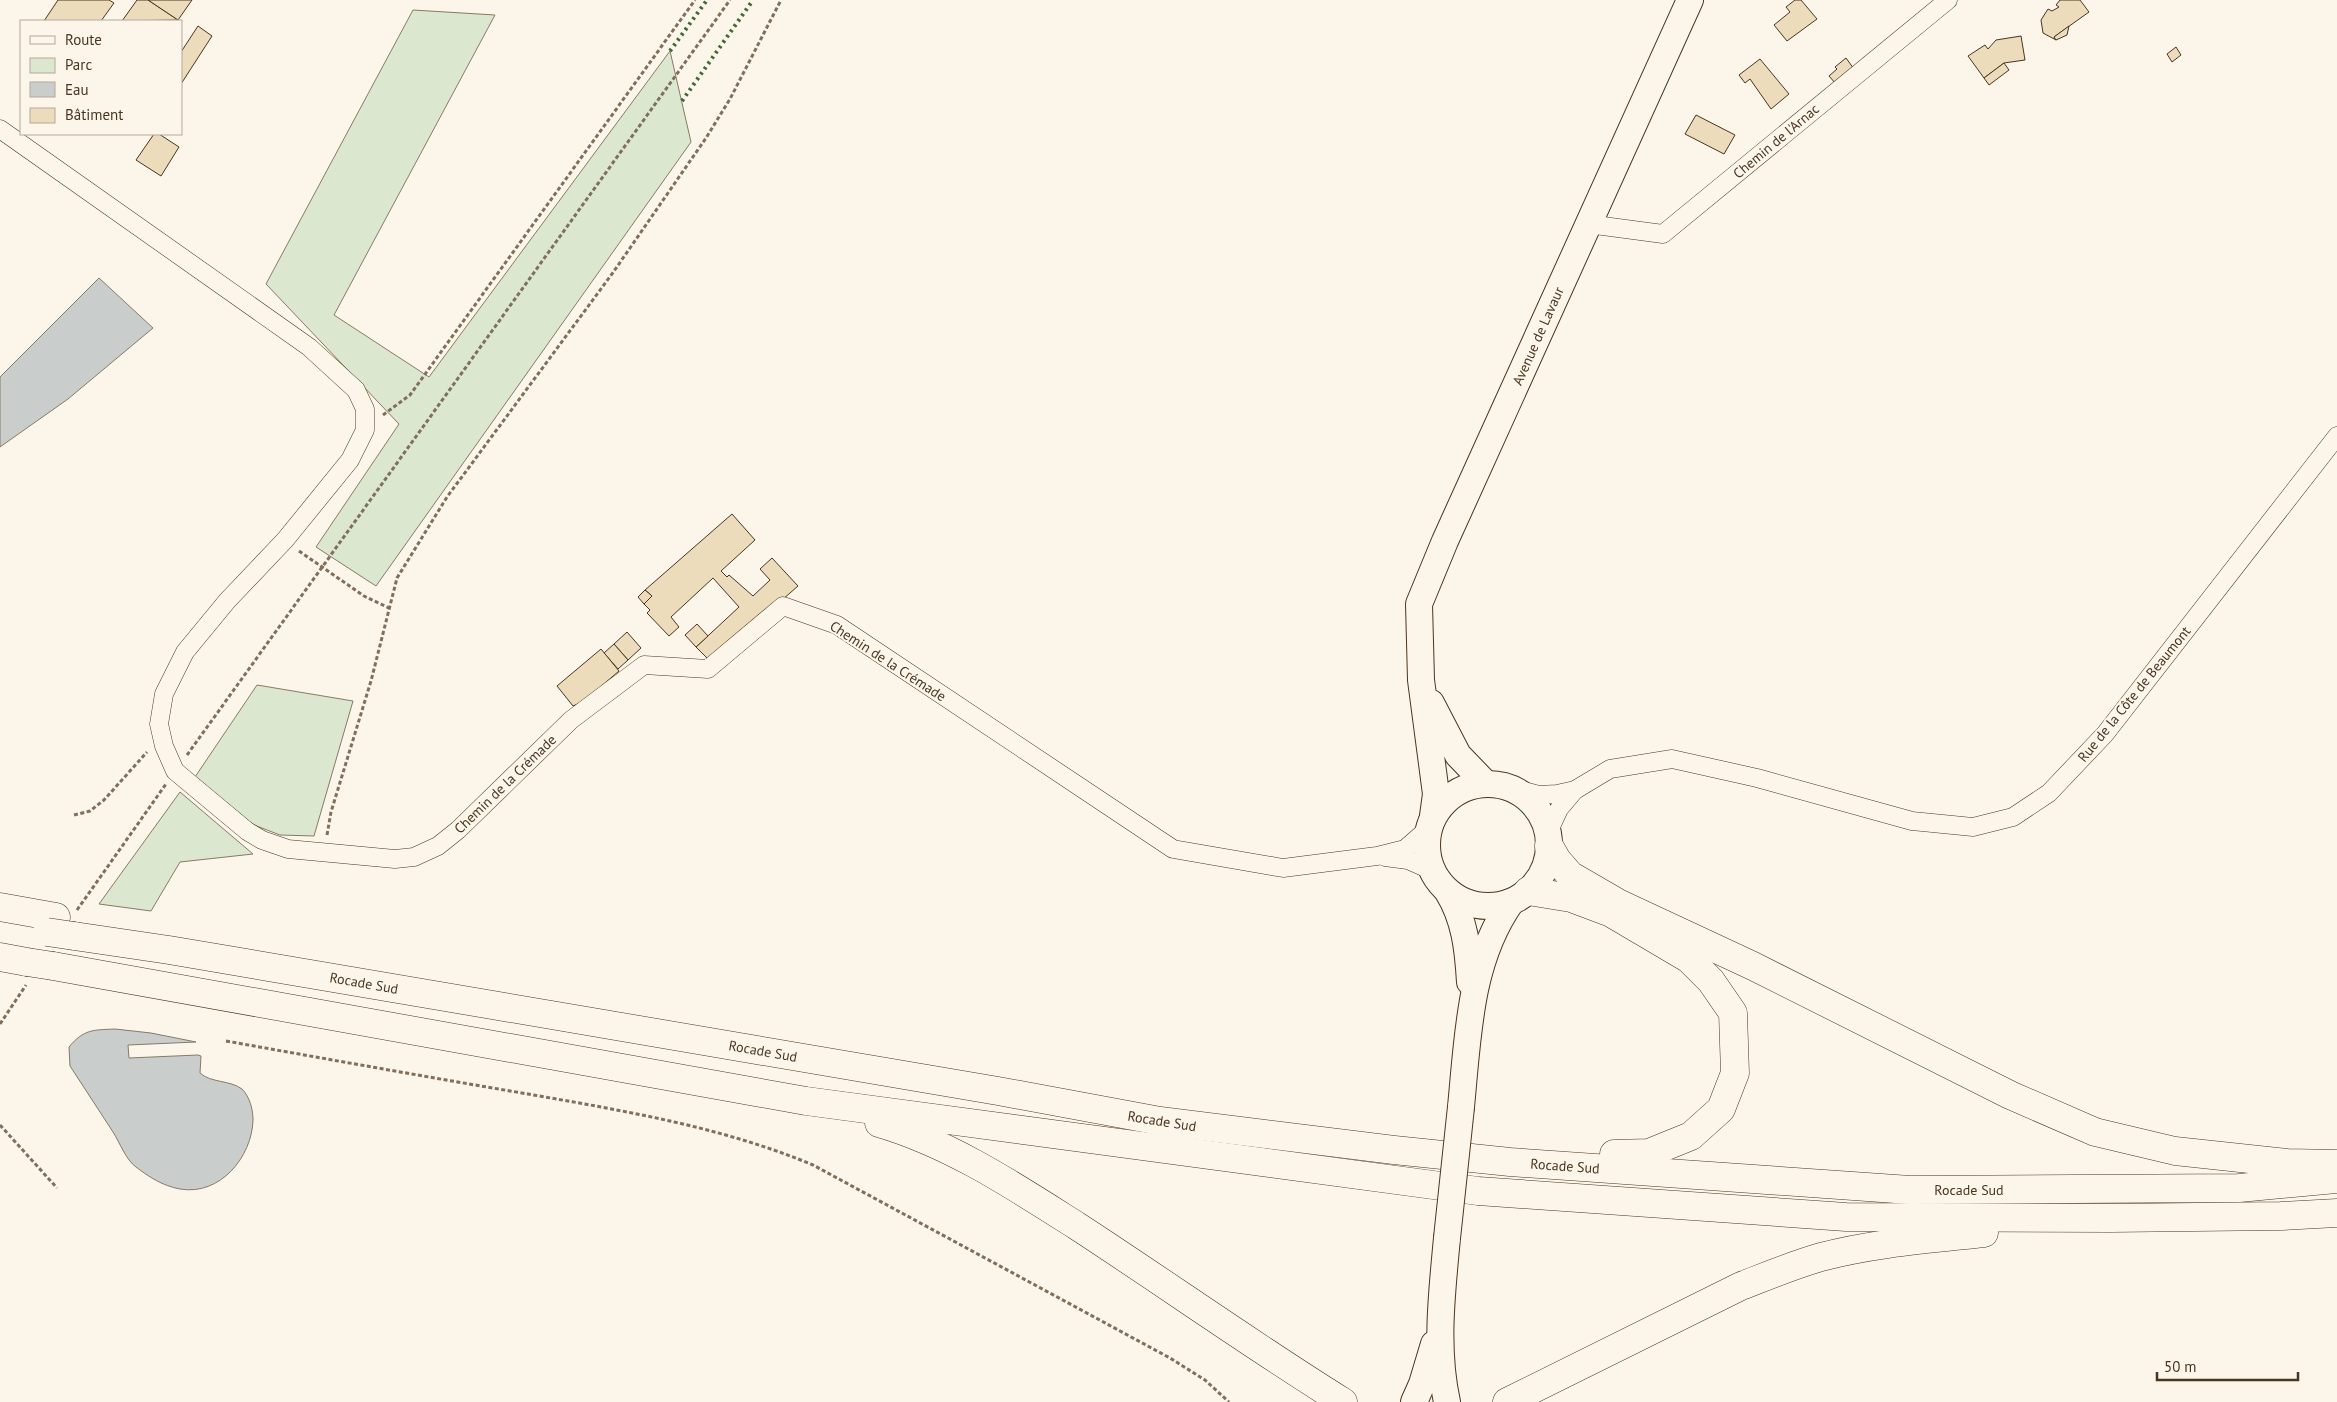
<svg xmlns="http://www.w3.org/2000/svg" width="2337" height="1402" viewBox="0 0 2337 1402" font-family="'PT Sans',sans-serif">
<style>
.green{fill:#dce7d0;stroke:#887966}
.water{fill:#c9cecd;stroke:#887966}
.building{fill:#ecdcbc;stroke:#4a3520}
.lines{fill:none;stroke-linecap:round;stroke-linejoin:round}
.street-casing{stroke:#4a3520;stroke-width:19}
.primary-casing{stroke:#4a3520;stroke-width:28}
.highway-casing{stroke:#4a3520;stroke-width:29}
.path{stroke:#7f6f5c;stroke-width:3;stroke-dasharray:4 2.5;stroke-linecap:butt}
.street{stroke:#fbf6e9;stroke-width:18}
.primary{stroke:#fbf6e9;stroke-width:26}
.highway{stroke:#fbf6e9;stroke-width:28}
.primary-bridge-casing{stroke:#4a3520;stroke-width:28;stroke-linecap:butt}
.highway-bridge-casing{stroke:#4a3520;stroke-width:29;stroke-linecap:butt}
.primary-bridge{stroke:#fbf6e9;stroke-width:26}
.highway-bridge{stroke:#fbf6e9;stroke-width:28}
.hedge{stroke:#436837;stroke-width:4;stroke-dasharray:2.5 4;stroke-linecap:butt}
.labels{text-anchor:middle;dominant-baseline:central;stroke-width:4;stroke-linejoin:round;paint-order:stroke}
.street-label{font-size:14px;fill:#4a3520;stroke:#fbf6e9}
</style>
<rect width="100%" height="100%" fill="#fbf6e9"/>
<g class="green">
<polygon points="413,10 495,15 334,315 429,377 670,51 691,142 376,586 316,547 399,424 266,284"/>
<polygon points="257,685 353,701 314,836 280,835 254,825 193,780"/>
<polygon points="180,792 253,854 180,862 151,911 99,904"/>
</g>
<g class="water">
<polygon points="99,278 153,328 68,399 0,447 0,377"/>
<path d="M115 1029 151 1033 196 1042 128 1045 129 1058 198 1055 201 1056 200 1073C211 1083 230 1080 242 1089 250 1097 253 1110 253 1120 252 1157 220 1196 180 1189 163 1186 149 1177 136 1167 126 1160 120 1143 113 1132 99 1110 84 1088 70 1066L69 1047C84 1029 93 1030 115 1029Z"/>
</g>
<g class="building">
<polygon points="58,0 109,0 114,3 101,21 44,21"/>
<polygon points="137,0 148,0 178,20 122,21"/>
<polygon points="148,0 192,0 178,20"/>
<polygon points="1795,0 1801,0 1817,19 1787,41 1774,25 1790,12 1786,7"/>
<polygon points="2060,0 2080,0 2089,12 2054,37 2056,40 2043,33 2041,20 2048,9 2052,11 2059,7 2056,5"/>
<polygon points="198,26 212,36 181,84 181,52"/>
<polygon points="2069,26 2067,35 2056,40 2054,37"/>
<polygon points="2021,36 2025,60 2004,63 1984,78 1968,56 1985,45 1988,49 1996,40"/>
<polygon points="2176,47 2181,55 2172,62 2167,54"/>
<polygon points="1846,58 1854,69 1836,84 1829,76 1837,69 1835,67"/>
<polygon points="1760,59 1789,94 1771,109 1750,79 1745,83 1739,75"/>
<polygon points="2004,63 2009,70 1989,85 1984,78"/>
<polygon points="1696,115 1735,135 1724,154 1685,134"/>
<polygon points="154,134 159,134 179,147 161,176 136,160"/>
<polygon points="732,514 755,540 721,571 727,577 729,575 753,596 770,580 760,569 772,558 798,586 711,662 696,647 739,607 713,578 671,617 679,627 669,636 647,613 650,610 644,604 652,596 645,590"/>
<polygon points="645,590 652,596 644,604 638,597"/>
<polygon points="697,624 708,636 696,647 685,635"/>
<polygon points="627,632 641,648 628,660 614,644"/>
<polygon points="614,644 628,660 618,669 604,653"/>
<polygon points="601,649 619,671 584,701 573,706 557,686"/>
</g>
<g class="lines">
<g class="street-casing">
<g id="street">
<polyline points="0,129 309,347 356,390 365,409 365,430 350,460 285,540 227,601 185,652 164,694 159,724 164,746 175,771 247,831 262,840 288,849 395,859 414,857 438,846 458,830 571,720 644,665 708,669 783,606 837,625 1173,849 1283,868 1377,856 1405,849 1429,828"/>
<polyline points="1588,224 1663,234 1948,0"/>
<polyline points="1516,789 1539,795 1557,794 1575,790 1610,769 1672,759 1757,778 1912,821 1973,827 2013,817 2049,793 2105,734 2337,436"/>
<polyline points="1548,833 1559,809 1575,790"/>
<polyline points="1385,857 1408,860 1433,871"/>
</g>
</g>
<g class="primary-casing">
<g id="primary">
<polyline points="1431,703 1458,755 1485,783"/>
<circle cx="1488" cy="845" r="61"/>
<polyline points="1433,816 1436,794 1421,680 1419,604 1445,541 1690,0"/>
<path d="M1448 892C1465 920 1468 949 1470 982"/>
<path d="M1461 1107C1468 1036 1469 962 1511 902"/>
<polyline points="1414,1402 1422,1384 1434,1344"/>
<path d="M1447 1402C1435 1348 1442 1292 1447 1238"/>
</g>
</g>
<g class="highway-casing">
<g id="highway">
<polyline points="1549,846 1557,860 1570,875 1620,904 1753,966 2010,1095 2095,1132 2175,1151 2287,1163 2337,1164"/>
<polyline points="1528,891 1571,898 1611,913 1689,959 1711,981 1733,1013 1735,1073 1721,1109 1691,1136 1649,1153 1614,1154"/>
<polyline points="0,907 56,917"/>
<polyline points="74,936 169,950 998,1091 1160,1121 1394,1150 1510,1162 1910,1190 2239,1188 2337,1179"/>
<polyline points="0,957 27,962"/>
<polyline points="53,966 806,1101 1478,1191 1846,1217 2111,1218 2281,1216 2337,1213"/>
<path d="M879 1123C951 1144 1014 1186 1077 1226 1166 1284 1253 1346 1343 1402"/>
<path d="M1507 1402 1741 1286C1767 1276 1793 1265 1821 1257 1874 1243 1929 1239 1984 1233"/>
</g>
</g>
<g class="path">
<polyline points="383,415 410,395 695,0"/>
<polyline points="299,551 364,596 389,608"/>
<polyline points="187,755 730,0"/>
<polyline points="74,815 90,811 104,800 147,752"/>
<polyline points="327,835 331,812 371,681 397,578 447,497 612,274 706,138 730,99 781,0"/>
<polyline points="77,910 166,784"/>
<polyline points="0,1024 26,985"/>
<path d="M226 1041C327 1059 427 1077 528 1094 625 1111 722 1127 813 1165L1170 1358 1205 1380 1229 1402"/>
<polyline points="0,1125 57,1188"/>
</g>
<use href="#street" class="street"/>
<use href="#primary" class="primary"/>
<use href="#highway" class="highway"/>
<g class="primary-bridge-casing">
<polyline id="primary-bridge" points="1447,1238 1461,1107"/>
</g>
<g class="highway-bridge-casing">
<g id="highway-bridge">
<polyline points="47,932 74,936"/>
<polyline points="27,962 53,966"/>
</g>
</g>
<use href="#primary-bridge" class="primary-bridge"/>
<use href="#highway-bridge" class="highway-bridge"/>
<g class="hedge">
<polyline points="670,51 707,0"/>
<polyline points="682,101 753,0"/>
</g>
</g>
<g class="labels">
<g class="street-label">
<text transform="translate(1776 141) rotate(-40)">Chemin de l'Arnac</text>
<text transform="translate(1538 336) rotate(-66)">Avenue de Lavaur</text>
<text transform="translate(888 661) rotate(33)">Chemin de la Crémade</text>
<text transform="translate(2134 694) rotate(-51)">Rue de la Côte de Beaumont</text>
<text transform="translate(505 784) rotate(-44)">Chemin de la Crémade</text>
<text transform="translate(364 983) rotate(10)">Rocade Sud</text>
<text transform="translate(763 1051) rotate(10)">Rocade Sud</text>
<text transform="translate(1162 1121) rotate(9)">Rocade Sud</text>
<text transform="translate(1565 1166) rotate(4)">Rocade Sud</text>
<text x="1969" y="1190">Rocade Sud</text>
</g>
</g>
<rect x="20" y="20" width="162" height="115" fill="#fbf6e9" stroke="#b4a999"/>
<rect x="30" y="36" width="25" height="8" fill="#fbf6e9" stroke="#b4a999"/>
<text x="65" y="45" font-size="15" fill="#4a3520">Route</text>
<rect x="30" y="58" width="25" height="15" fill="#dce7d0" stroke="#b4a999"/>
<text x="65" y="70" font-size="15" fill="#4a3520">Parc</text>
<rect x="30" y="82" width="25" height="15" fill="#c9cecd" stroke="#b4a999"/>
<text x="65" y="95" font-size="15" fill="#4a3520">Eau</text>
<rect x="30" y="108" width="25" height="15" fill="#ecdcbc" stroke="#b4a999"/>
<text x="65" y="120" font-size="15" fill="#4a3520">Bâtiment</text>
<path d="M2157 1372v8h141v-8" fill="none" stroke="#4a3520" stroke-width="2.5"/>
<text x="2164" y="1372" font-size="15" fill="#4a3520" stroke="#fbf6e9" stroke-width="4" paint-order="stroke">50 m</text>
</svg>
